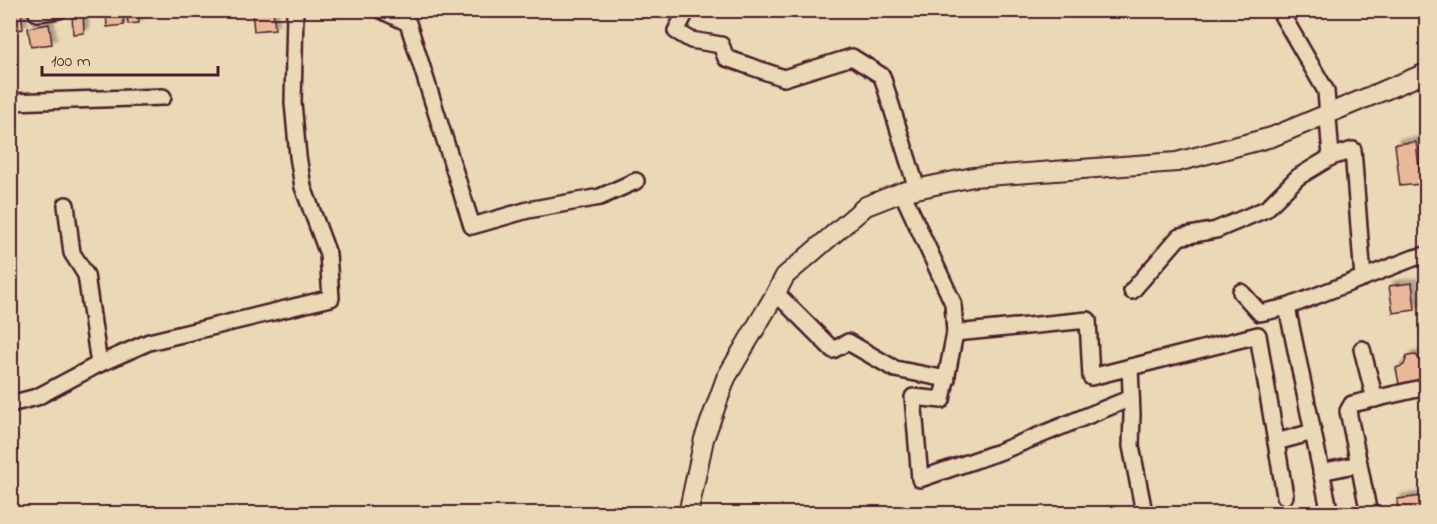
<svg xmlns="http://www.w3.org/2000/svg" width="1437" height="524" viewBox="0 0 1437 524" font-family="'Indie Flower',sans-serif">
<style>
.building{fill:#e9b89a;stroke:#4a1f2b;stroke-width:1.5;filter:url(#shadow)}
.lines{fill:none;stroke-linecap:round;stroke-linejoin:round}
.minor-casing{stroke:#4a1f2b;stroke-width:20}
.major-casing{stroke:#4a1f2b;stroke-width:22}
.minor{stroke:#ebd8b6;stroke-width:15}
.major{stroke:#ebd8b6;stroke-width:18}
</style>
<defs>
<filter id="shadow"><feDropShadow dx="4.5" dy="-4.5" stdDeviation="1.5" flood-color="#0004"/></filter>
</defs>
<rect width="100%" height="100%" fill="#ebd8b6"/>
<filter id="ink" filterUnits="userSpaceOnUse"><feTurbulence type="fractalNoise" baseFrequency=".0167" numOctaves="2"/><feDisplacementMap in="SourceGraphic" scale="12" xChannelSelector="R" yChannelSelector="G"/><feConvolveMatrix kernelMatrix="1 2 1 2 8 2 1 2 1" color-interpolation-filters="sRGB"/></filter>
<g filter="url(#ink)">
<g class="building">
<polygon points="106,10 122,10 124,25 107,27"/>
<polygon points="127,10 138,10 139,23 128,24"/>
<polygon points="252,10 273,10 275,29 254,31"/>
<polygon points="21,11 23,29 10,31 10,12"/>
<polygon points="83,12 84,33 73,34 72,13"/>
<polygon points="49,24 52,44 31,47 28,28"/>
<polygon points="1416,142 1421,184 1400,186 1395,144"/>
<polygon points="1412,283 1415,310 1393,313 1389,286"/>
<polygon points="1426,331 1426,358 1424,358 1420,332"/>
<polygon points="1416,355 1423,364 1425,379 1411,386 1399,384 1396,368 1404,365 1407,356"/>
<polygon points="1424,496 1426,514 1398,514 1397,499"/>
</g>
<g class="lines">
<g class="minor-casing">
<g id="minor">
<polyline points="36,10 37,13 59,10"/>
<polyline points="381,10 408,23 472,226 528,210 600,197 636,181"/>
<polyline points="687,10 676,31 691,40 721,45 726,58 784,78 852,57 882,76 917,189"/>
<polyline points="1279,10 1326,91 1331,157 1353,150 1363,278"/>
<polyline points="10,102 163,97"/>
<polyline points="902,192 953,303 955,333 1088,320 1091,377 1258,335 1276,442"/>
<polyline points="66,205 72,253 86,275 99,364"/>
<polyline points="1132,291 1179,237 1216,230 1266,209 1298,177 1331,157"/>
<polyline points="1241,292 1260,313 1287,307"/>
<polyline points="776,293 833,350 848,342 895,369 947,379"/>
<polyline points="955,333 942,400 913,397 920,479 999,452 1131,398"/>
<polyline points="1362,349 1375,399"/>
<polyline points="1130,367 1132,415 1131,446 1143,507"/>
<polyline points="10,404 37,397 99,364 149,342 331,298 328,254 303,187 298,156 293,103 295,10"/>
<polyline points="1359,464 1348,411 1352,404 1426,387"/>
<polyline points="1321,472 1359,464 1369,514"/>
<polyline points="1285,496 1276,442 1313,432"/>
<polyline points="1330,514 1287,307 1414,258 1426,255"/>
</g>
</g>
<g class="major-casing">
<polyline id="major" points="688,514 704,439 726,378 776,293 785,276 866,206 902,192 973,177 1177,162 1272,137 1426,73"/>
</g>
<use href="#minor" class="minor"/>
<use href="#major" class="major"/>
</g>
</g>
<rect width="1437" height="524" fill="none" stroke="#ebd8b6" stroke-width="36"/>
<rect x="18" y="18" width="1401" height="488" fill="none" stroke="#4a1f2b" stroke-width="2" filter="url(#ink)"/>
<path d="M42 66v9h176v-9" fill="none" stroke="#4a1f2b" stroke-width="3"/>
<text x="51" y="66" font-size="18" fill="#4a1f2b" stroke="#ebd8b6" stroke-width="4.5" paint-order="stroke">100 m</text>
</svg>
